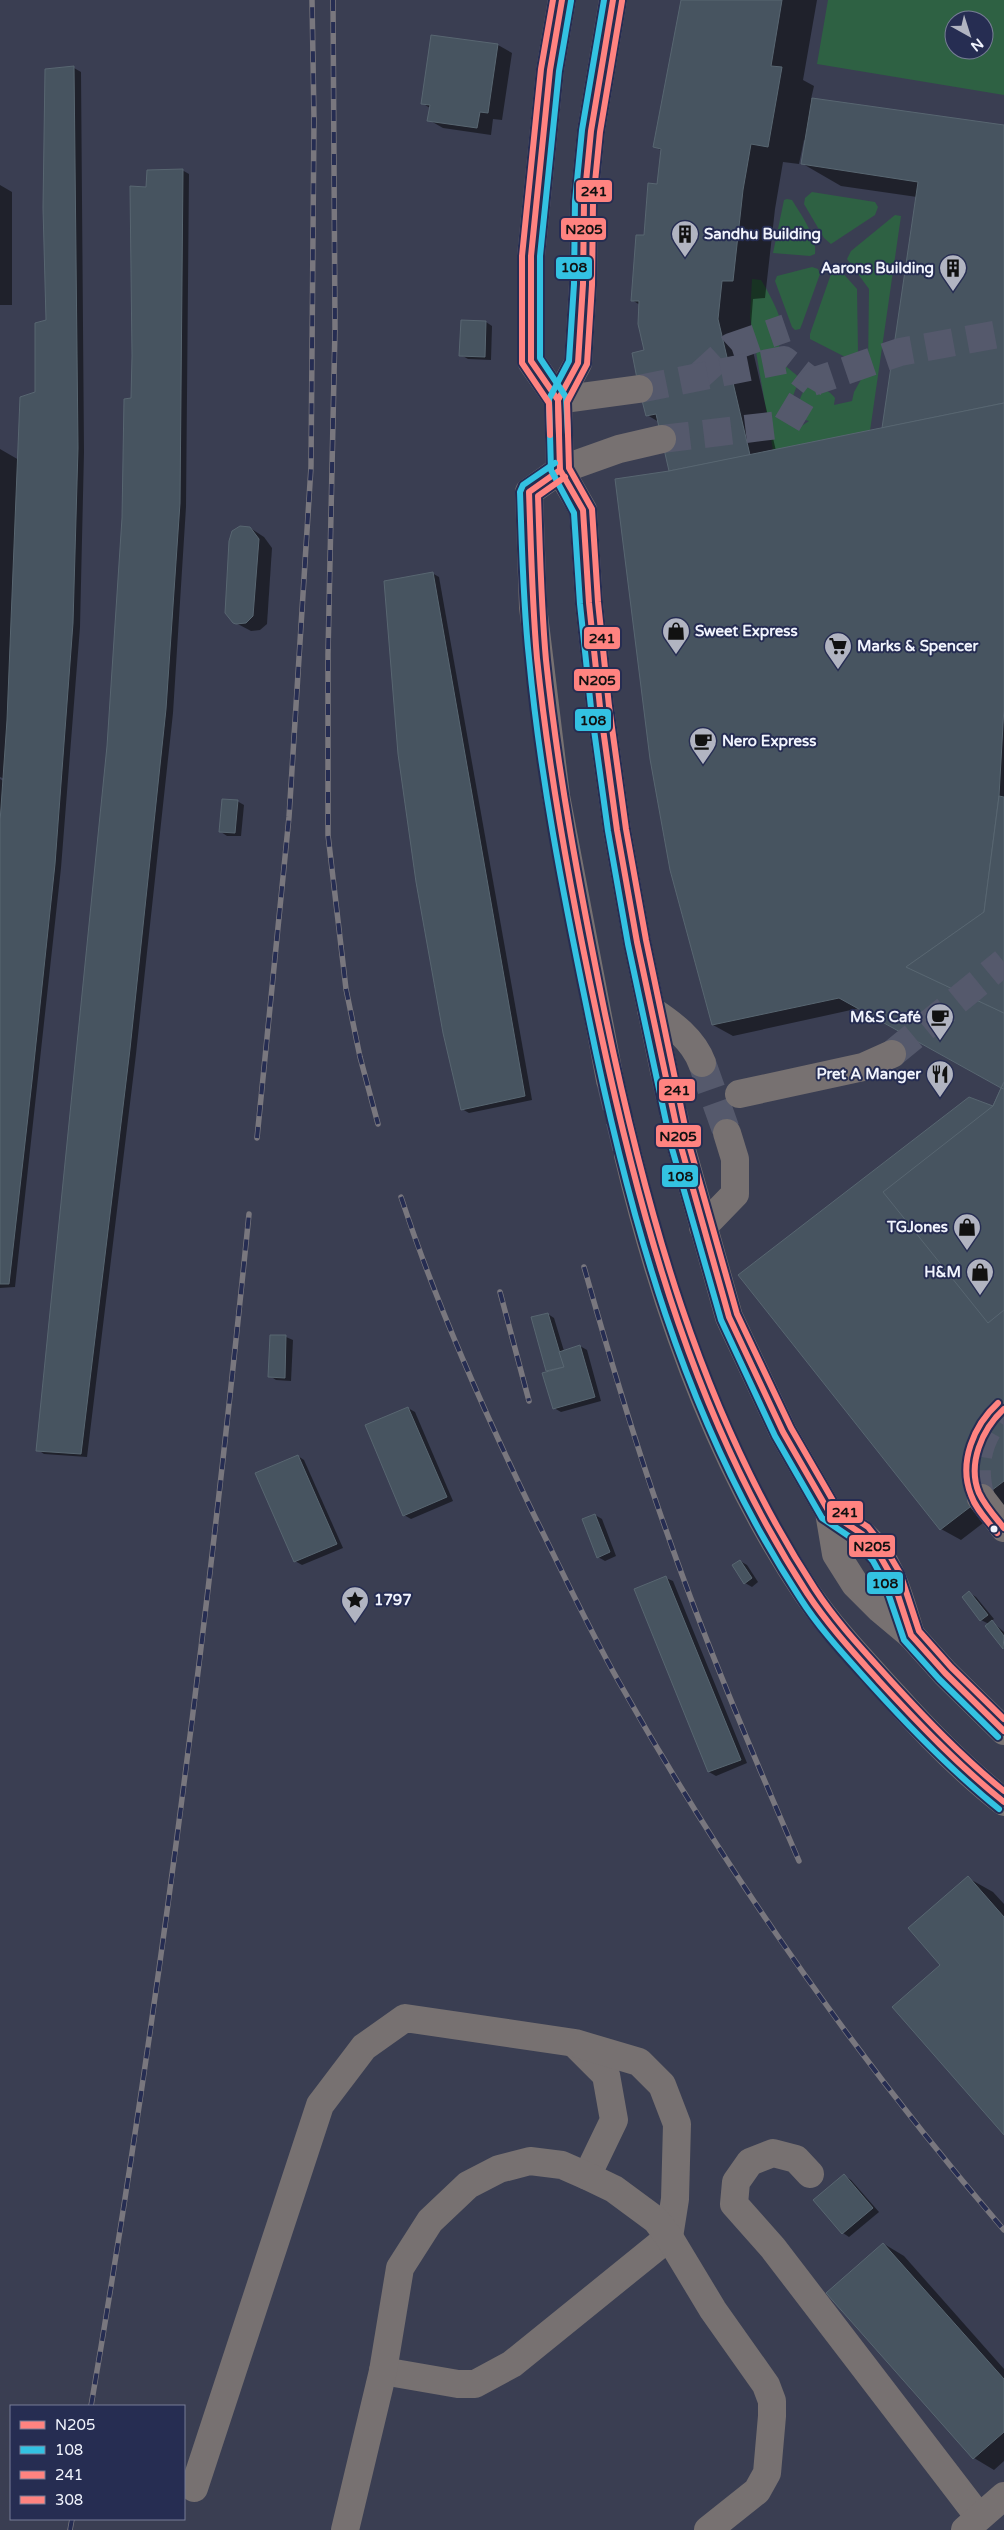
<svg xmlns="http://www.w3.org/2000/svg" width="1004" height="2530" viewBox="0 0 1004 2530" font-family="'Varela Round',sans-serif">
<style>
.green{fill:#2e6143;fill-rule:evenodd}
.shadow{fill:#0007;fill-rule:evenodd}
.building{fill:#475460;stroke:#586671}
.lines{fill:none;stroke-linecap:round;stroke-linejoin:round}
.minor-tunnel{stroke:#55596c;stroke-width:28;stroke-dasharray:28 14;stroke-linecap:butt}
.minor{stroke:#777171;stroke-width:28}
.rail-casing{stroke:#79777e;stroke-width:5.5}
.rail{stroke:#262d52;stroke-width:4;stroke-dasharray:11;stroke-linecap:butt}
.bus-1-casing{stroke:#262d52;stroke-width:10}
.bus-2-casing{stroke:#262d52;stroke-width:10}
.bus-3-casing{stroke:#262d52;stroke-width:10}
.bus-4-casing{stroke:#262d52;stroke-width:10}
.bus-1{stroke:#ff8380;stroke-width:6}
.bus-2{stroke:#33c2e2;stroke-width:6}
.bus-3{stroke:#ff8380;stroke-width:6}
.bus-4{stroke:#ff8380;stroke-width:6}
.bus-dot{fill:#f1f4fd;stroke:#262d52;stroke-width:2}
.labels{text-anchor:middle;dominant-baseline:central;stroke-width:4;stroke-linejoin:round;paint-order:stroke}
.poi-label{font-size:15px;font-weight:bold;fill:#f1f4fd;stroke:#262d52;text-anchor:start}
.line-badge{stroke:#262d52;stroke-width:2}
.pale-badge-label{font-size:14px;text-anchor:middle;font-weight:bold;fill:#111}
</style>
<rect width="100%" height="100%" fill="#3a3e52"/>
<g class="green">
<path d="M828 0H1004V95L817 64ZM954 20H984V50H954Z"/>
<polygon points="812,192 875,202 878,207 875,215 831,244 824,238 804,204 805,198"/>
<path d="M787 199 792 200C800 213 818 238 815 254L810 256 773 253 784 200Z"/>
<path d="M895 215 901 216 870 431 773 450 750 317 752 279 761 280C768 291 783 319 783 332 783 341 776 349 777 359L800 378 791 401 797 429 809 421 802 419 799 401 806 385C814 381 830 391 835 398L834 405 852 401 854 392 868 367 869 289 847 259 851 251Z"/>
<polygon points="812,267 818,269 820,274 802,324 800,329 795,330 792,327 775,281 777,276"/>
<polygon points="834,270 840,270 857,289 858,353 851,360 810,339 810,334 831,274"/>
</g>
<g class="shadow">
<path d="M682 0H817L803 80 814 86 811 99 1004 126V1507L961 1540 941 1529 993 1108 1003 1088 860 1008 733 1036 713 1025 670 472 659 422 647 415 645 351 640 305 632 300 658 185 662 151 654 146ZM804 140 806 141 803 164 841 186 917 197 883 429 776 451 750 338 753 299 765 298 775 209 783 162 799 164Z"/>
<polygon points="432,36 498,45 512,53 502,120 493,119 491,135 443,128 429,120 430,108 422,103"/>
<polygon points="74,68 81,72 84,452 80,627 61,868 15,1287 0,1288 0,779 5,782 5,779 0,777 0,449 19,460 36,393 48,321"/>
<polygon points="182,170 189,174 186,507 173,713 136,1054 87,1457 44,1454 38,1450 109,746 147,188"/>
<polygon points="0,185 12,192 12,305 0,305"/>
<polygon points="486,322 492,326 491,360 468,359 461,355"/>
<polygon points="250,528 264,537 272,548 267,624 260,630 251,631 234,622"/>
<polygon points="432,573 439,577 532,1100 469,1113 462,1109"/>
<polygon points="237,801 244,805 241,836 227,836 221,832"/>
<polygon points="548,1314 554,1318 564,1351 580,1346 587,1350 601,1401 561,1412 554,1408 548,1372 533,1318"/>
<polygon points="286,1337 293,1340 291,1381 276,1380 270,1376"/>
<polygon points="408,1408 415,1412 453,1501 411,1519 404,1515"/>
<polygon points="298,1456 304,1460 343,1548 302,1565 295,1561"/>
<polygon points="595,1515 602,1519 616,1556 605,1561 598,1557"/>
<polygon points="740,1561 747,1565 758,1582 752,1587 745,1583"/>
<polygon points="666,1578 673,1581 747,1763 716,1776 709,1772 636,1590"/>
<polygon points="969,1593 976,1597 994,1619 991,1621 1004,1632 1004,1648 986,1626 989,1624 981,1620"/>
<polygon points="968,1878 993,1892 1004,1904 1004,2133 942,1965"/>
<polygon points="845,2176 851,2180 879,2212 849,2237 843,2233"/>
<polygon points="884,2244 904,2256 1004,2369 1004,2461 994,2470 974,2458 828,2293"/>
</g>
<g class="building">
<polygon points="681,0 782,0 771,66 782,67 768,147 751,144 743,190 733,281 722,281 718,319 750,455 669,471 656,414 646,416 639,389 632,353 644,350 638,324 639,301 631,301 636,235 644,235 648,183 657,184 661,149 653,147"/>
<polygon points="431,35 498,44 488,113 480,112 477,128 427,121 430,105 421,104"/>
<polygon points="74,66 78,448 73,623 55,864 32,1081 9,1284 0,1284 0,822 7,720 20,397 35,392 35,323 46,320 43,208 45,69"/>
<polygon points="812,98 1004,125 1004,403 882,428 918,182 801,164"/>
<polygon points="183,169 180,503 166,709 130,1049 81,1454 36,1451 107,746 122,518 124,399 131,398 132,356 130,186 146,187 147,170"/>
<polygon points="461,320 486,321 485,357 459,356"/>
<polygon points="1004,403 1004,707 999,796 984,912 906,967 1004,1013 1004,1082 1001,1088 839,998 712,1025 670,870 650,759 615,479 669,471"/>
<polygon points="240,526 250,527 259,539 253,616 246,623 236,624 233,623 225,613 229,541 232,531"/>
<polygon points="433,572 525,1096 461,1110 443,1033 416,882 398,754 384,581"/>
<polygon points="999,796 1004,797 1004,1013 906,967 984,912"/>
<polygon points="222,799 238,800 235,833 219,832"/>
<polygon points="1004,1082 1004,1481 940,1530 738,1275 969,1097 993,1106"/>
<polygon points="1001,1088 1004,1089 1004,1310 988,1323 883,1192 993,1106"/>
<polygon points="548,1313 564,1367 546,1371 531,1317"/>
<polygon points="270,1335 286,1335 285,1378 268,1377"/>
<polygon points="580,1345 595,1397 553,1409 542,1373 564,1367 559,1352"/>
<polygon points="408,1407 447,1497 403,1516 365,1425"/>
<polygon points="298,1455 337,1544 294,1562 255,1473"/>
<polygon points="595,1514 610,1552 597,1558 582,1519"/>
<polygon points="740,1560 752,1578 744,1584 732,1565"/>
<polygon points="666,1576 741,1760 708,1772 634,1589"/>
<polygon points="969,1591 988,1615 980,1621 962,1597"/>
<polygon points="992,1620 1004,1636 1003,1649 985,1626"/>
<polygon points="968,1876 1004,1917 1004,2135 892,2007 940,1965 908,1928"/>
<polygon points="844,2174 873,2208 842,2234 813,2200"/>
<polygon points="883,2243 1004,2379 1004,2432 973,2459 826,2293"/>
</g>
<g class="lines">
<g class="minor-tunnel">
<polyline points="699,376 731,347 786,328"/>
<polyline points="639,389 784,360 812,382"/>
<polyline points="662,439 787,424 812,382 900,352 1004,333"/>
<polyline points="892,1054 1004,962"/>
<polyline points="702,1063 727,1133"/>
<polyline points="664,1071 680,1143"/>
<polyline points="610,1080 628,1155"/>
<path d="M981 1498C971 1464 979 1434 1004 1409"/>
</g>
<g class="minor">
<polyline points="613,0 591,131 584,202 583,284 578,363 558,400 560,470 583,510 589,603 600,707 617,830 637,942 664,1071"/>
<polyline points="558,400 531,361 531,256 550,70 562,0"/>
<polyline points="558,400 639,389"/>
<path d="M651 1010C672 1024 693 1039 702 1063"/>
<polyline points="610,1080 556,796 533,607 529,492 560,470 619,449 662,439"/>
<polyline points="739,1094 863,1067 892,1054"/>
<polyline points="680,1143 729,1317 783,1432 829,1512 836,1554 855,1584 880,1609 911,1635 945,1673 1004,1731"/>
<path d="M628 1155C664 1306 720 1464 807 1593 832 1630 864 1663 894 1696 928 1734 964 1771 1004 1802"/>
<polyline points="703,1227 735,1194 735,1159 727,1133"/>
<polyline points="981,1498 1004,1528"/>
<path d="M829 1512C840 1519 852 1526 862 1534 891 1559 900 1600 911 1635"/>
<polyline points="576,2045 606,2075 614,2120 587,2176"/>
<polyline points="810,2174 796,2159 773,2153 750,2162 736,2182 734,2204 773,2248 979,2517"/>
<polyline points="194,2488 320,2105 364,2047 405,2018 575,2043 639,2062 662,2085 677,2124 675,2199 669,2237 512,2364 475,2384 458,2384 383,2371"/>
<polyline points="345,2530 383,2371 400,2268 430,2221 468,2185 499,2169 530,2161 562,2165 587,2176 614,2189 656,2220 669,2237 713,2310 766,2385 772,2401 772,2416 767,2473 757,2491 708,2530"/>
<polyline points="965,2530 1004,2496"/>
</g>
<g class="rail-casing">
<g id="rail">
<polyline points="333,0 335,329 328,654 328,835 346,989 360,1057 378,1124"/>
<polyline points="257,1138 289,817 311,467 314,119 312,0"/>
<path d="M401 1197C437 1306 484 1411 534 1515 562 1571 588 1627 619 1682 729 1877 858 2060 1004 2230"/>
<path d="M584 1267C609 1355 635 1444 666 1530 705 1642 752 1752 799 1861"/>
<polyline points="500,1292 529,1401"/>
<path d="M91 2406C159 2011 209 1612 249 1214"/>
<polyline points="70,2530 72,2519"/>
</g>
</g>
<use href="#rail" class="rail"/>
<g class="bus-1-casing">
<g id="bus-1">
<polyline points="613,0 591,131 584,202 583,284 578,363 558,400 560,470 583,510 589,603 600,707 617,830 637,942 680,1143 729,1317 783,1432 829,1512 862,1534 880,1556 892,1577 911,1635 945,1673 1004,1731"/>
<polyline points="559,435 558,400 531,361 531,256 550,70 562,0"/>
<path d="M560 470 529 492C531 547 532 602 537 658 550 784 574 910 601 1034 643 1230 697 1423 807 1593 828 1625 854 1653 880 1682 919 1724 959 1766 1004 1802"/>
<path d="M1004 1409C982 1429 967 1464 979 1493 985 1506 995 1517 1004 1528"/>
</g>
</g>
<g class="bus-2-casing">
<g id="bus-2">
<polyline points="604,0 582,130 575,201 574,284 569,361 549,399 551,470 574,513 580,604 591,708 608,831 628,944 671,1145 721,1320 775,1436 822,1518 856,1541 873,1561 884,1581 904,1640 939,1679 998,1737"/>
<polyline points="568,435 566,397 540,358 540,256 559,71 571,1"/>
<path d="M555 463 523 485 520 492C522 547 523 603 529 658 540 776 563 893 587 1009 628 1214 684 1421 800 1598 821 1631 848 1659 874 1688 913 1731 953 1772 999 1809"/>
</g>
</g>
<g class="bus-3-casing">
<g id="bus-3">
<polyline points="622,1 600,132 593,202 592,285 587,364 567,402 569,468 592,509 598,602 609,706 626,829 646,940 688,1141 737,1314 791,1428 836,1506 868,1527 887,1551 900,1573 919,1631 951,1667 1004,1719"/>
<polyline points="550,435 549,403 522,363 522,256 541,69 553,0"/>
<path d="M565 477 538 496C540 551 541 605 546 660 558 775 580 890 603 1004 645 1208 700 1413 815 1589 837 1623 865 1652 892 1682 927 1720 963 1758 1004 1791"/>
</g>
</g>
<g class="bus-4-casing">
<path id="bus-4" d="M997 1533C988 1521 976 1510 971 1495 958 1462 974 1425 998 1403"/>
</g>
<use href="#bus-1" class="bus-1"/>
<use href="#bus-2" class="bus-2"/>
<use href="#bus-3" class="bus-3"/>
<use href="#bus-4" class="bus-4"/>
</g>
<defs>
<g id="building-pin" transform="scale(1.4375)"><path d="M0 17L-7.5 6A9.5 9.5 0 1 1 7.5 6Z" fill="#b1b4c1" stroke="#262d52"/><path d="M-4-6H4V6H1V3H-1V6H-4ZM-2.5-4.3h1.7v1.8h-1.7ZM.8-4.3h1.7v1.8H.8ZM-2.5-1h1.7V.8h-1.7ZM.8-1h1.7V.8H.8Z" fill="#111"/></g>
<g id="shop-pin" transform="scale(1.4375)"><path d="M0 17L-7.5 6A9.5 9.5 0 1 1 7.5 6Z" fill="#b1b4c1" stroke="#262d52"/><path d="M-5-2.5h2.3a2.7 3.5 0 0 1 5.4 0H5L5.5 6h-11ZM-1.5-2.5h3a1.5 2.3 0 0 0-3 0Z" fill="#111"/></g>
<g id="supermarket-pin" transform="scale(1.4375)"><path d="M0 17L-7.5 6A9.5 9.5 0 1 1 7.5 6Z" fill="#b1b4c1" stroke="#262d52"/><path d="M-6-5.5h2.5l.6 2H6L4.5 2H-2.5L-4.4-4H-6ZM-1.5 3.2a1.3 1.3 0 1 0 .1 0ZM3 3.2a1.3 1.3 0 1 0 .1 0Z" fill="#111"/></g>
<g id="cafe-pin" transform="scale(1.4375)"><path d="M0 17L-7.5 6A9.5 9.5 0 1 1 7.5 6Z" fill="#b1b4c1" stroke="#262d52"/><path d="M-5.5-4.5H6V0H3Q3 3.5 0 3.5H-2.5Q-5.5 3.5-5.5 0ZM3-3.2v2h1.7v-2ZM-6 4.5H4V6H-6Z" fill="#111"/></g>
<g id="restaurant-pin" transform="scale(1.4375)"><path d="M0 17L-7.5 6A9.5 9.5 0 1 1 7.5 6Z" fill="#b1b4c1" stroke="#262d52"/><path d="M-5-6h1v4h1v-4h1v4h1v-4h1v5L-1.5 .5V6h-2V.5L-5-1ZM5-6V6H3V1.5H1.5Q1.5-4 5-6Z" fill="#111"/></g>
<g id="sight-pin" transform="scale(1.4375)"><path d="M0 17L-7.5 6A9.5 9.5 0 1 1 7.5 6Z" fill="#b1b4c1" stroke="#262d52"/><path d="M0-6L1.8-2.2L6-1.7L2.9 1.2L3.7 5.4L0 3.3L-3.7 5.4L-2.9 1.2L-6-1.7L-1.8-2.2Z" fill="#111"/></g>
</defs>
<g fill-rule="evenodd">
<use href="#building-pin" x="685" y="234"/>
<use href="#building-pin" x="953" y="268"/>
<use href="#shop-pin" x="676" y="631"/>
<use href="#supermarket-pin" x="838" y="646"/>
<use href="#cafe-pin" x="703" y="741"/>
<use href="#cafe-pin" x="940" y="1017"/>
<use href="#restaurant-pin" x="940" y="1074"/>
<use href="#shop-pin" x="967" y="1227"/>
<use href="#shop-pin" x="980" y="1272"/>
<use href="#sight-pin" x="355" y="1600"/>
</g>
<circle class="bus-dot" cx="994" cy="1529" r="4.5"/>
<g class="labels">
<g class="poi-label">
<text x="704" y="234">Sandhu Building</text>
<text x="934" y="268" text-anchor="end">Aarons Building</text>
<text x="695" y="631">Sweet Express</text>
<text x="857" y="646">Marks &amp; Spencer</text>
<text x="722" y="741">Nero Express</text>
<text x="921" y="1017" text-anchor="end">M&amp;S Café</text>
<text x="921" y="1074" text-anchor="end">Pret A Manger</text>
<text x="948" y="1227" text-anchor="end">TGJones</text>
<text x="961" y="1272" text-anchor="end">H&amp;M</text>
<text x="374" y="1600">1797</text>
</g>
</g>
<g class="line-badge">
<rect x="575" y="179" width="38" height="24" rx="5" fill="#ff8380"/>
<rect x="560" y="217" width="47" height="24" rx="5" fill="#ff8380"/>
<rect x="555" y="256" width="38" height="24" rx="5" fill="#33c2e2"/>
<rect x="583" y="626" width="38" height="24" rx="5" fill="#ff8380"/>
<rect x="573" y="668" width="48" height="24" rx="5" fill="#ff8380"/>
<rect x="574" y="708" width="38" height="24" rx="5" fill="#33c2e2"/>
<rect x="658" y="1078" width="38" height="24" rx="5" fill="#ff8380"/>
<rect x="655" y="1124" width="47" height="24" rx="5" fill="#ff8380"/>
<rect x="661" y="1164" width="38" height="24" rx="5" fill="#33c2e2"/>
<rect x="826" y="1500" width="38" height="24" rx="5" fill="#ff8380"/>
<rect x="848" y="1534" width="48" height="24" rx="5" fill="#ff8380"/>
<rect x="866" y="1571" width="38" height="24" rx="5" fill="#33c2e2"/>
</g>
<g class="pale-badge-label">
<text x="594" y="196">241</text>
<text x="584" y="234">N205</text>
<text x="574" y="272">108</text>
<text x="602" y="643">241</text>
<text x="597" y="685">N205</text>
<text x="593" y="725">108</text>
<text x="677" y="1095">241</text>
<text x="678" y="1141">N205</text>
<text x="680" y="1181">108</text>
<text x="845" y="1517">241</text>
<text x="872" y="1551">N205</text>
<text x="885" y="1588">108</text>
</g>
<rect x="10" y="2405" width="175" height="115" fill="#262d52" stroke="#777d96"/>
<rect x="20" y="2421" width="25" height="8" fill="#ff8380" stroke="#777d96"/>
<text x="55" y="2430" font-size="15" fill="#f1f4fd">N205</text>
<rect x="20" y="2446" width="25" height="8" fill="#33c2e2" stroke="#777d96"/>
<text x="55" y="2455" font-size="15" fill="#f1f4fd">108</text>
<rect x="20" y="2471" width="25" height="8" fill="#ff8380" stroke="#777d96"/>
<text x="55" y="2480" font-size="15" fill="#f1f4fd">241</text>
<rect x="20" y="2496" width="25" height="8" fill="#ff8380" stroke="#777d96"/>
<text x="55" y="2505" font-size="15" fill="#f1f4fd">308</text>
<g transform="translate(969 35) rotate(141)"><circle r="24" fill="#262d52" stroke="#777d96"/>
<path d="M0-4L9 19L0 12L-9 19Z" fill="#b1b4c1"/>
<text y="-8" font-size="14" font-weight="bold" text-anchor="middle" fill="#f1f4fd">N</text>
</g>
</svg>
